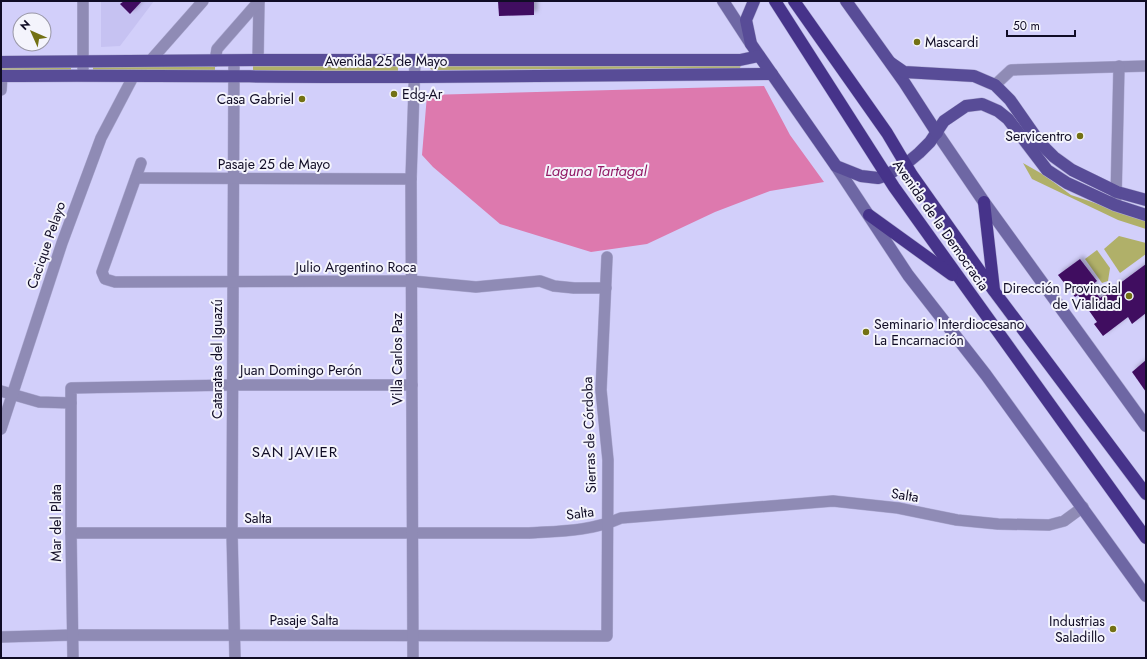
<svg xmlns="http://www.w3.org/2000/svg" width="1147" height="659" viewBox="0 0 1147 659" font-family="Jost,sans-serif">
<style>
.built{fill:#c6c2f2}
.green{fill:#b0b069}
.water{fill:#dd79ae}
.building{fill:#410b61;filter:url(#shadow)}
.lines{fill:none;stroke-linecap:round;stroke-linejoin:round}
.street-casing{stroke:#afacd4;stroke-width:12}
.secondary-casing{stroke:#afacd4;stroke-width:13}
.primary-casing{stroke:#afacd4;stroke-width:13}
.highway-casing{stroke:#afacd4;stroke-width:13}
.street{stroke:#8f8bb5;stroke-width:11}
.secondary{stroke:#6e67a4;stroke-width:12}
.primary{stroke:#584c97;stroke-width:12}
.highway{stroke:#46338a;stroke-width:12}
.poi-dot{fill:#737114;stroke:#f4f4fc;stroke-width:1.5}
.labels{text-anchor:middle;dominant-baseline:central;stroke-width:4;stroke-linejoin:round;paint-order:stroke}
.poi-label{font-size:14px;fill:#100c25;stroke:#f4f4fc;text-anchor:end}
.street-label{font-size:14px;fill:#100c25;stroke:#f4f4fc}
.water-label{font-size:15px;font-style:italic;fill:#921a65;stroke:#f4f4fc}
.neighbourhood-label{font-size:15px;letter-spacing:1px;fill:#100c25;stroke:#f4f4fc}
</style>
<defs>
<filter id="shadow"><feDropShadow dx="3.5" dy="-3.5" stdDeviation="2" flood-color="#0004"/></filter>
</defs>
<rect width="100%" height="100%" fill="#d2cffa"/>
<polygon class="built" points="101,1 154,1 120,46 101,47"/>
<g class="green">
<polygon points="93,65 215,66 215,72 93,71"/>
<polygon points="253,65 398,66 398,72 253,71"/>
<polygon points="741,65 740,68 432,70 430,68 430,66"/>
<polygon points="1,66 71,67 71,72 1,72"/>
<polygon points="1023,163 1044,175 1071,195 1146,220 1146,229 1118,220 1032,179"/>
<polygon points="1119,236 1146,243 1146,254 1120,273 1104,249"/>
<polygon points="1097,250 1110,268 1108,281 1102,283 1085,259"/>
</g>
<polygon class="water" points="764,86 790,135 824,182 770,191 715,212 647,244 591,252 500,224 433,167 422,155 427,95"/>
<g class="building">
<polygon points="124,1 142,1 130,14 120,4"/>
<polygon points="498,1 534,1 534,15 499,16"/>
<polygon points="1080,259 1097,281 1091,286 1100,298 1146,264 1146,313 1132,324 1128,317 1103,336 1094,324 1097,322 1078,295 1075,297 1058,275"/>
<polygon points="1146,360 1146,392 1132,372"/>
</g>
<g class="lines">
<g class="street-casing">
<g id="street">
<polyline points="151,60 203,1"/>
<polyline points="258,60 259,1"/>
<polyline points="215,61 217,49 259,1"/>
<polyline points="234,61 232,533 235,658"/>
<polyline points="83,75 83,1"/>
<polyline points="995,85 1011,70 1146,66"/>
<polyline points="1,90 2,76"/>
<polyline points="141,163 102,272 105,279 115,282 412,281 476,287 540,281 554,286 574,288 606,288"/>
<polyline points="136,178 411,179"/>
<polyline points="1116,199 1119,66"/>
<polyline points="1,391 39,402 71,403"/>
<polyline points="1,429 62,243 101,138 133,77"/>
<path d="M71 533H529C561 531 592 531 621 518L833 501 898 508 957 520 998 524 1049 525 1064 521 1083 507"/>
<polyline points="1,637 73,635 607,636 608,460 601,390 607,257"/>
<polyline points="73,658 71,533 71,388 232,385 412,385"/>
<polyline points="413,658 411,179 415,60"/>
</g>
</g>
<g class="secondary-casing">
<g id="secondary">
<polyline points="723,1 751,44"/>
<polyline points="937,133 984,202 1146,426"/>
<polyline points="836,166 908,275 986,375 1146,596"/>
</g>
</g>
<g class="primary-casing">
<g id="primary">
<polyline points="754,1 746,20 751,44 836,166 861,176 878,178 887,175 907,163 919,153 930,142 944,121 966,106 982,104 998,111 1008,119 1047,170 1067,183 1115,205 1146,215"/>
<polyline points="846,1 904,82 937,133"/>
<polyline points="1,62 258,60 740,60 759,56"/>
<polyline points="891,63 904,72 974,76 995,85 1010,100 1040,143 1054,157 1072,170 1117,192 1146,200"/>
<path d="M1 76C139 75 277 77 415 77 534 77 653 74 772 74"/>
</g>
</g>
<g class="highway-casing">
<g id="highway">
<polyline points="775,1 894,187 1146,538"/>
<polyline points="794,1 887,133 912,175 994,291 1146,494"/>
<polyline points="984,202 994,290"/>
<polyline points="869,215 952,275"/>
</g>
</g>
<use href="#street" class="street"/>
<use href="#secondary" class="secondary"/>
<use href="#primary" class="primary"/>
<use href="#highway" class="highway"/>
</g>
<g class="poi-dot">
<circle cx="917" cy="42" r="4"/>
<circle cx="394" cy="94" r="4"/>
<circle cx="302" cy="99" r="4"/>
<circle cx="1080" cy="136" r="4"/>
<circle cx="1129" cy="296" r="4"/>
<circle cx="866" cy="332" r="4"/>
<circle cx="1113" cy="629" r="4"/>
</g>
<g class="labels">
<g class="poi-label">
<text x="925" y="42" text-anchor="start">Mascardi</text>
<text x="402" y="94" text-anchor="start">Edg-Ar</text>
<text x="294" y="99">Casa Gabriel</text>
<text x="1072" y="136">Servicentro</text>
<text x="1121" y="288">Dirección Provincial<tspan x="1121" dy="16">de Vialidad</tspan></text>
<text x="874" y="324" text-anchor="start">Seminario Interdiocesano<tspan x="874" dy="16">La Encarnación</tspan></text>
<text x="1105" y="621">Industrias<tspan x="1105" dy="16">Saladillo</tspan></text>
</g>
<g class="street-label">
<text x="386" y="61">Avenida 25 de Mayo</text>
<text x="274" y="164">Pasaje 25 de Mayo</text>
<text transform="translate(941 225) rotate(55)">Avenida de la Democracia</text>
<text transform="translate(46 245) rotate(-71)">Cacique Pelayo</text>
<text x="356" y="267">Julio Argentino Roca</text>
<text transform="translate(217 359) rotate(-90)">Cataratas del Iguazú</text>
<text transform="translate(397 359) rotate(-90)">Villa Carlos Paz</text>
<text x="301" y="370">Juan Domingo Perón</text>
<text transform="translate(589 435) rotate(-92)">Sierras de Córdoba</text>
<text transform="translate(905 495) rotate(9)">Salta</text>
<text transform="translate(580 513) rotate(-7)">Salta</text>
<text x="258" y="518">Salta</text>
<text transform="translate(56 523) rotate(-90)">Mar del Plata</text>
<text x="304" y="620">Pasaje Salta</text>
</g>
<g class="water-label">
<text x="596" y="171">Laguna Tartagal</text>
</g>
<g class="neighbourhood-label">
<text x="295" y="452">SAN JAVIER</text>
</g>
</g>
<rect width="1147" height="659" fill="none" stroke="#100c25" stroke-width="4"/>
<g transform="translate(32 32) rotate(315)"><circle r="19" fill="#f4f4fc" stroke="#9997a6"/>
<path d="M0-3L7 15L0 10L-7 15Z" fill="#737114"/>
<text y="-6" font-size="11" font-weight="bold" text-anchor="middle" fill="#100c25">N</text>
</g>
<path d="M1007 30v6h68v-6" fill="none" stroke="#100c25" stroke-width="2"/>
<text x="1013" y="30" font-size="12" fill="#100c25" stroke="#f4f4fc" stroke-width="3" paint-order="stroke">50 m</text>
</svg>
